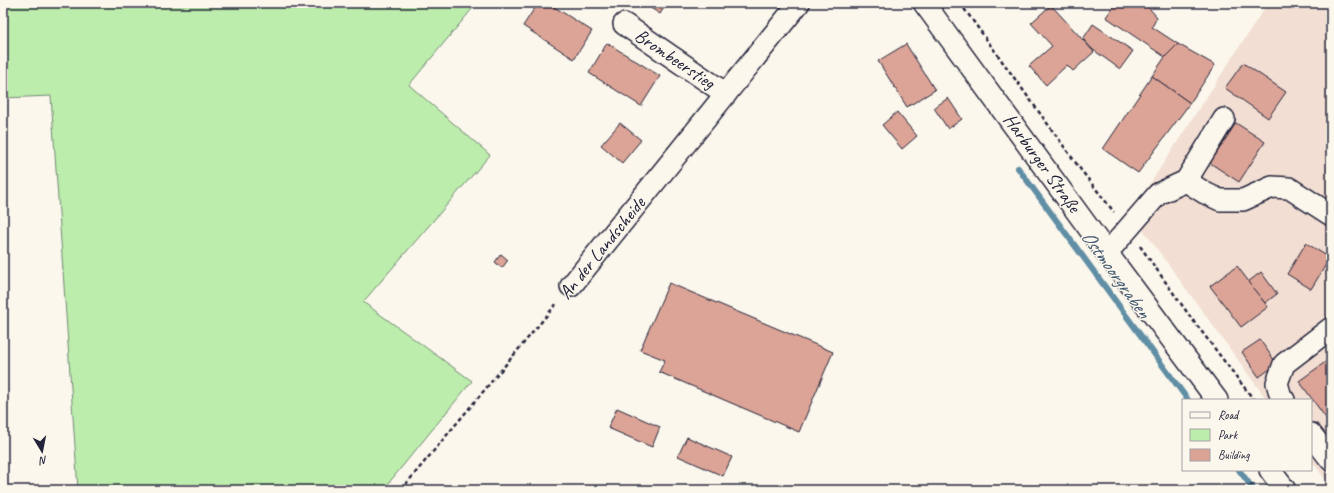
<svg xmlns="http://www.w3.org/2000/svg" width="1334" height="493" viewBox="0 0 1334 493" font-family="Caveat,sans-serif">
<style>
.built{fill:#f2ded2}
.green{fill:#bdedac;stroke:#708874}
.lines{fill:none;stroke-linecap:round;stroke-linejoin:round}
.stream{stroke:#618ea5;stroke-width:6}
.building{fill:#dca496;stroke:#22223b}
.minor-casing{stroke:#22223b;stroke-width:24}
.path{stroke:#22223b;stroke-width:2.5;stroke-dasharray:4 3;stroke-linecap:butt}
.minor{stroke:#fbf7ec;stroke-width:21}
.labels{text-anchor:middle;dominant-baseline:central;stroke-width:3;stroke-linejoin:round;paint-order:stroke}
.street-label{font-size:19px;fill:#22223b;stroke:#fbf7ec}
.water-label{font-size:20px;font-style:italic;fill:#425870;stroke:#fbf7ec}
</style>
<rect width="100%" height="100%" fill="#fbf7ec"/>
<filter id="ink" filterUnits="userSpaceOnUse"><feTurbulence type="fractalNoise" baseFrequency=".025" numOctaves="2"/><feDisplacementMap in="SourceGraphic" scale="8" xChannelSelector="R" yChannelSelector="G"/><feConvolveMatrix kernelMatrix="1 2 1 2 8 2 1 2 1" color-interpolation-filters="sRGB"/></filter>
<g filter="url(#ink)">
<polygon class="built" points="1268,3 1331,3 1331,487 1311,460 1311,400 1267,400 1131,213"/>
<polygon class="green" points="3,3 477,3 409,85 490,155 363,302 472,381 383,490 78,490 51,96 3,98"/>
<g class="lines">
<g class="stream">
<polyline points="1018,168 1188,400"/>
<polyline points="1239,470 1254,490"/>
</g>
</g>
<g class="building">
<polygon points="538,3 548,3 592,31 574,59 523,26"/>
<polygon points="643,3 667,3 660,14"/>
<polygon points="1116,3 1151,3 1148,7 1157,17 1152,27 1178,44 1165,57 1106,17"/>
<polygon points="1051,5 1094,52 1073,71 1067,65 1046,85 1029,66 1052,46 1031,23"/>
<polygon points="1093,24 1133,51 1120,69 1092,49 1083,39"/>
<polygon points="607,43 660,76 641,106 589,73"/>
<polygon points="906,44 935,90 907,107 878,61"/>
<polygon points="1178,44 1215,65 1190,103 1152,76 1165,57"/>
<polygon points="1243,63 1286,92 1268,118 1225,88"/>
<polygon points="1152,76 1190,103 1138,173 1103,149"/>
<polygon points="948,98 962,119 948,129 934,108"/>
<polygon points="897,112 917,136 902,149 882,125"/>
<polygon points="620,123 641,140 622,163 601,145"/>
<polygon points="1236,123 1265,142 1239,182 1210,163"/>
<polygon points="1306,243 1330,258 1311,289 1287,274"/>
<polygon points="501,254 508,260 502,268 495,262"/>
<polygon points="1237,266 1268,307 1241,327 1210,286"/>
<polygon points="1261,272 1277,294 1265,303 1248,282"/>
<polygon points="669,283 833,352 799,432 659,372 665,360 640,350"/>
<polygon points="1260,340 1277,364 1259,377 1242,352"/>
<polygon points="1331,358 1331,425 1299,381"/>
<polygon points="617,408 660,427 652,447 608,428"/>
<polygon points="687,437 732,457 723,476 678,456"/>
</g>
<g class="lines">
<g class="minor-casing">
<g id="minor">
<polyline points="924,3 1107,253 1217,400"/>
<polyline points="624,24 726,94"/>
<polyline points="1186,181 1205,193 1220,200 1243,200 1272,187 1289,188 1331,215"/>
<polyline points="1107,253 1158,194 1186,181 1224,119"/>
<polyline points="571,286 799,3"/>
<polyline points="1284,400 1281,397 1277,383 1284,364 1331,328"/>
<polyline points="1311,434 1331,460"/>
<polyline points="1270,470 1285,490"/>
</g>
</g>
<g class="path">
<polyline points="960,3 1081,170 1114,212"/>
<polyline points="1140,246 1189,315 1254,400"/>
<polyline points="401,490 558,302"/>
</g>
<use href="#minor" class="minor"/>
</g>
</g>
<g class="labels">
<g class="street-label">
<text transform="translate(675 59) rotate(34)">Brombeerstieg</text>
<text transform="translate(1042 163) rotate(54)">Harburger Straße</text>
<text transform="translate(602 248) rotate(-51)">An der Landscheide</text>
</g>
<g class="water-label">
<text transform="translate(1116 274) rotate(54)">Ostmoorgraben</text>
</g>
</g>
<rect width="1334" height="493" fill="none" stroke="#fbf7ec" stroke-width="16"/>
<rect x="8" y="8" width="1318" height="477" fill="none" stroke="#22223b" stroke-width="1.5" filter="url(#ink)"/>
<rect x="1182" y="399" width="130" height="72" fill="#fbf7ec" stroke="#a4a2a5"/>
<rect x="1190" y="412" width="20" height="6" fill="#fbf7ec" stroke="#a4a2a5"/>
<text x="1218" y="419" font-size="12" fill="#22223b">Road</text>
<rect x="1190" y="429" width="20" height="12" fill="#bdedac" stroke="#a4a2a5"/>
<text x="1218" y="439" font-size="12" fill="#22223b">Park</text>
<rect x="1190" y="449" width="20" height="12" fill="#dca496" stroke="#a4a2a5"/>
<text x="1218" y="459" font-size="12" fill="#22223b">Building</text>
<g transform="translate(42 451) rotate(170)" stroke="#fbf7ec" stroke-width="3" paint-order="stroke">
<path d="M0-3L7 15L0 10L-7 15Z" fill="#22223b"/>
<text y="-6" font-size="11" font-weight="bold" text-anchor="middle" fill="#22223b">N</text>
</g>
</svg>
